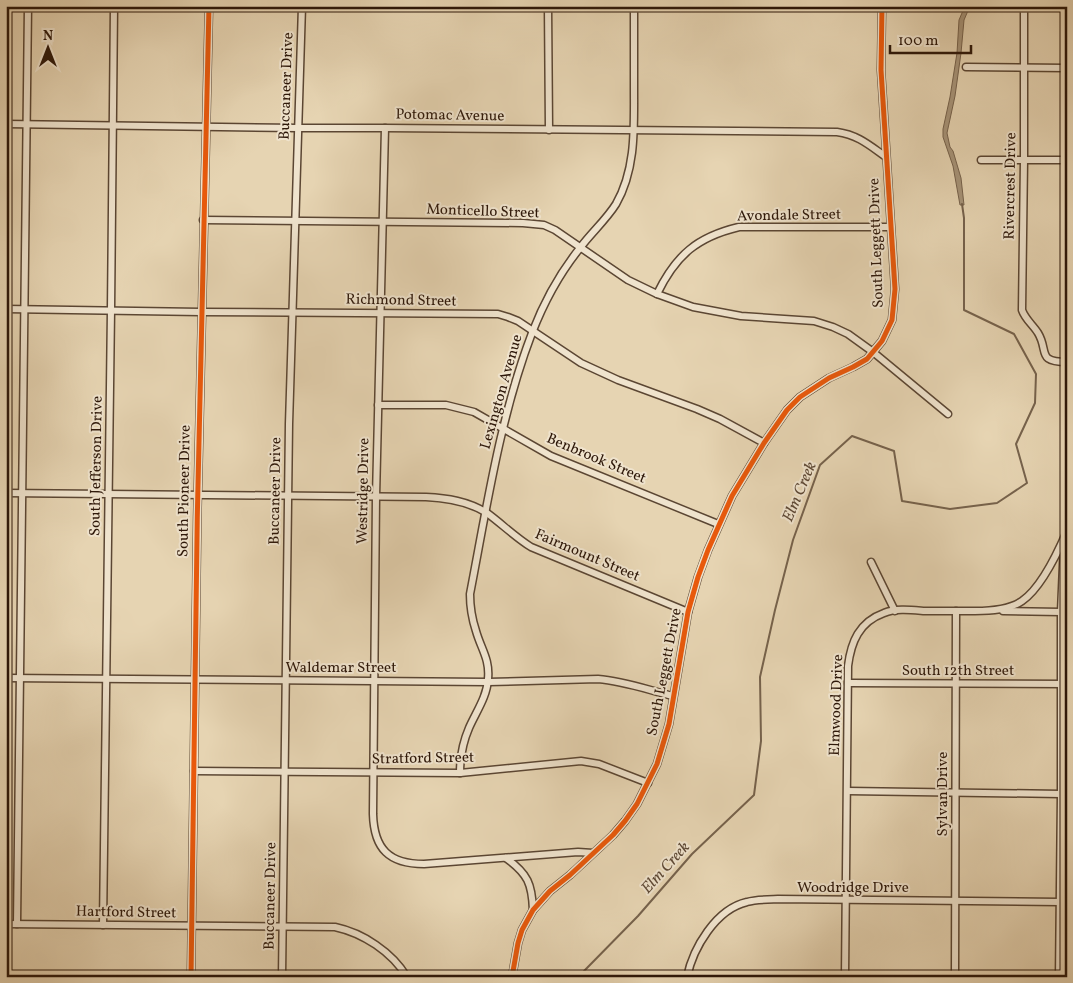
<svg xmlns="http://www.w3.org/2000/svg" width="1073" height="983" viewBox="0 0 1073 983" font-family="Vollkorn,serif">
<style>
.water{fill:#a79479;stroke:#76624c}
.lines{fill:none;stroke-linecap:round;stroke-linejoin:round}
.stream{stroke:#76624c;stroke-width:2}
.minor-casing{stroke:#5b4633;stroke-width:9}
.minor{stroke:#efe3cd;stroke-width:6}
.cycleway-casing{stroke:#efe3cd;stroke-width:8}
.cycleway{stroke:#e8590c;stroke-width:5}
.labels{text-anchor:middle;dominant-baseline:central;stroke-width:4;stroke-linejoin:round;paint-order:stroke}
.street-label{font-size:15px;fill:#2d1709;stroke:#efe3cd}
.water-label{font-size:16px;font-style:italic;fill:#5e4936;stroke:#efe3cd}
</style>
<rect width="100%" height="100%" fill="#e6d4b2"/>
<filter id="stains"><feTurbulence type="fractalNoise" baseFrequency=".004" numOctaves="4"/><feColorMatrix values="0 0 0 0 .2 0 0 0 0 .09 0 0 0 0 .02 0 0 0 .5 -.17"/></filter>
<radialGradient id="worn" r=".72"><stop offset=".6" stop-color="#630" stop-opacity="0"/><stop offset="1" stop-color="#630" stop-opacity=".3"/></radialGradient>
<polygon class="water" points="965,6 970,6 964,20 961,53 955,96 947,133 950,147 953,151 961,178 964,205 960,205 953,166 943,137 943,129 950,97 957,53 959,20"/>
<g class="lines">
<polyline class="stream" points="584,977 584,971 638,916 692,854 754,795 761,741 760,677 775,610 793,540 820,465 852,436 894,451 902,501 950,509 997,503 1027,483 1016,444 1035,403 1036,374 1014,334 964,310 964,218 962,204"/>
<g class="minor-casing">
<g id="minor">
<polyline points="548,6 549,130"/>
<path d="M1024 6V160L1022 310C1025 319 1033 325 1038 333 1049 351 1036 362 1067 362"/>
<polyline points="966,67 1067,68"/>
<path d="M6 124 298 128H385L837 132C858 135 869 145 886 157"/>
<path d="M385 128 376 497 373 814C374 849 389 864 424 864L578 852 593 853"/>
<polyline points="981,160 1067,160"/>
<polyline points="203,220 523,223 544,225 555,230 628,280 657,294 693,307 741,316 814,321 833,327 848,334 873,352 948,414"/>
<path d="M657 294C676 255 697 237 739 227H890"/>
<polyline points="6,309 201,312 498,314 508,317 518,321 581,363 618,380 697,409 720,419 764,443"/>
<polyline points="378,405 446,405 474,412 551,456 718,524"/>
<path d="M6 493 426 497C447 498 468 501 487 513 502 524 515 537 531 547L688 612"/>
<polyline points="871,562 895,611"/>
<polyline points="1003,611 1061,612"/>
<path d="M6 678 488 682 598 679C624 681 648 690 673 696"/>
<polyline points="849,683 1067,684"/>
<polyline points="194,771 460,773 581,761 599,764 648,783"/>
<path d="M460 773C460 758 463 742 469 728 476 712 487 697 488 679 490 659 481 649 476 631 472 619 470 607 470 594 487 506 500 417 532 333 544 302 559 274 580 248 591 233 606 220 616 204 636 169 634 128 634 89 634 62 634 34 634 6"/>
<polyline points="848,791 1061,794"/>
<path d="M506 858C528 874 532 884 533 910"/>
<path d="M6 924 335 927C363 933 392 952 407 977"/>
<polyline points="17,924 28,6"/>
<polyline points="103,925 111,310 114,6"/>
<path d="M191 977C194 653 200 330 209 6"/>
<polyline points="282,977 289,424 302,6"/>
<polyline points="512,977 518,943 522,930 533,910 550,891 570,875 613,835 625,821 637,804 657,764 669,724 688,612 698,577 708,550 732,496 764,443 787,410 800,397 829,378 853,367 867,359 882,341 892,320 895,289 883,101 881,70 882,6"/>
<path d="M687 977C693 948 716 909 747 902 757 899 767 900 778 899L1060 902"/>
<path d="M845 977 848 666C851 642 859 622 884 613 896 608 912 610 925 611 942 611 958 611 975 611 991 611 1009 610 1022 601 1041 588 1058 552 1067 531"/>
<polyline points="955,977 956,611"/>
<polyline points="1059,977 1061,794 1061,612 1064,541"/>
</g>
</g>
<use href="#minor" class="minor"/>
<g class="cycleway-casing">
<g id="cycleway">
<path d="M191 977C194 653 200 330 209 6"/>
<polyline points="512,977 518,943 522,930 533,910 550,891 570,875 613,835 625,821 637,804 657,764 669,724 688,612 698,577 708,550 732,496 764,443 787,410 800,397 829,378 853,367 867,359 882,341 892,320 895,289 883,101 881,70 882,6"/>
</g>
</g>
<use href="#cycleway" class="cycleway"/>
</g>
<g class="labels">
<g class="street-label">
<text transform="translate(287 86) rotate(-88)">Buccaneer Drive</text>
<text transform="translate(450 116) rotate(1)">Potomac Avenue</text>
<text transform="translate(1011 186) rotate(-89)">Rivercrest Drive</text>
<text transform="translate(483 212) rotate(2)">Monticello Street</text>
<text transform="translate(789 216) rotate(-1)">Avondale Street</text>
<text transform="translate(877 243) rotate(-92)">South Leggett Drive</text>
<text transform="translate(401 301) rotate(1)">Richmond Street</text>
<text transform="translate(502 392) rotate(-74)">Lexington Avenue</text>
<text transform="translate(596 459) rotate(23)">Benbrook Street</text>
<text transform="translate(97 466) rotate(-89)">South Jefferson Drive</text>
<text transform="translate(185 491) rotate(-89)">South Pioneer Drive</text>
<text transform="translate(276 491) rotate(-89)">Buccaneer Drive</text>
<text transform="translate(364 491) rotate(-89)">Westridge Drive</text>
<text transform="translate(587 556) rotate(23)">Fairmount Street</text>
<text x="341" y="668">Waldemar Street</text>
<text x="958" y="671">South 12th Street</text>
<text transform="translate(665 672) rotate(-79)">South Leggett Drive</text>
<text transform="translate(837 705) rotate(-88)">Elmwood Drive</text>
<text transform="translate(423 759) rotate(-1)">Stratford Street</text>
<text transform="translate(943 794) rotate(-90)">Sylvan Drive</text>
<text x="853" y="888">Woodridge Drive</text>
<text transform="translate(271 896) rotate(-89)">Buccaneer Drive</text>
<text transform="translate(126 913) rotate(1)">Hartford Street</text>
</g>
<g class="water-label">
<text transform="translate(800 492) rotate(-67)">Elm Creek</text>
<text transform="translate(666 868) rotate(-48)">Elm Creek</text>
</g>
</g>
<rect width="1073" height="983" fill="none" stroke="#e6d4b2" stroke-width="25"/>
<rect x="8" y="8" width="1058" height="968" fill="none" stroke="#2d1709" stroke-width="2.5"/>
<rect x="12" y="12" width="1048" height="958" fill="none" stroke="#2d1709"/>
<g transform="translate(48 48)" stroke="#efe3cd" stroke-width="4" paint-order="stroke">
<path d="M0-4L9 19L0 12L-9 19Z" fill="#2d1709"/>
<text y="-8" font-size="14" font-weight="bold" text-anchor="middle" fill="#2d1709">N</text>
</g>
<path d="M890 45v8h81v-8" fill="none" stroke="#2d1709" stroke-width="2.5"/>
<text x="898" y="45" font-size="15" fill="#2d1709" stroke="#efe3cd" stroke-width="4" paint-order="stroke">100 m</text>
<rect width="100%" height="100%" filter="url(#stains)"/>
<rect width="100%" height="100%" fill="url(#worn)"/>
</svg>
